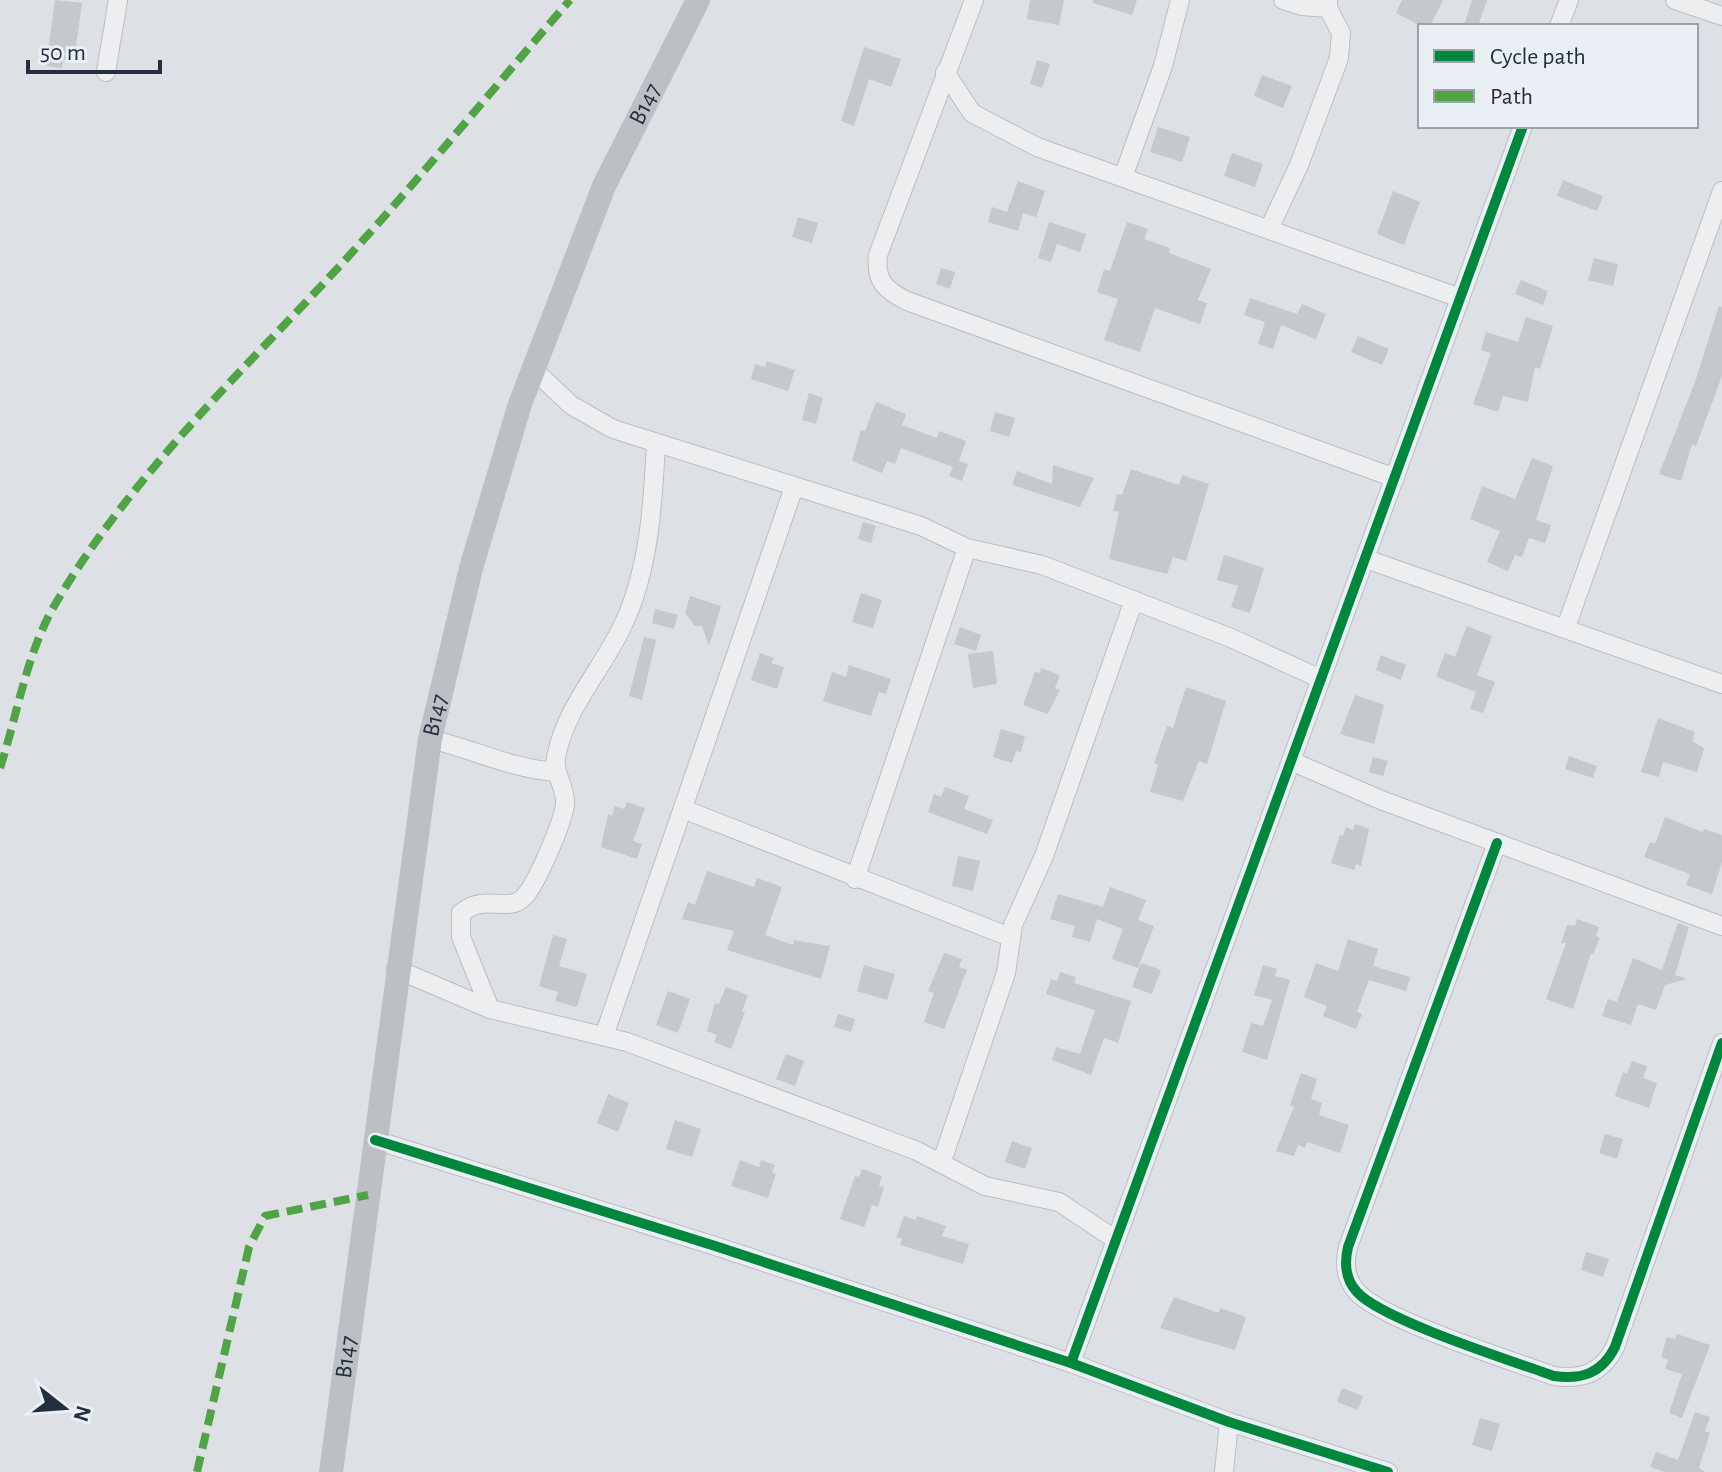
<svg xmlns="http://www.w3.org/2000/svg" width="1722" height="1472" viewBox="0 0 1722 1472" font-family="'Alegreya Sans',sans-serif">
<style>
.building{fill:#c5c8cc}
.lines{fill:none;stroke-linecap:round;stroke-linejoin:round}
.street-casing{stroke:#bbbec2;stroke-width:20}
.street{stroke:#edeef0;stroke-width:18}
.secondary{stroke:#bcbfc4;stroke-width:24}
.quiet{stroke:#50a446;stroke-width:8;stroke-dasharray:16 8;stroke-linecap:butt}
.cycleway-casing{stroke:#eaeff5;stroke-width:15}
.cycleway{stroke:#00873e;stroke-width:10}
.labels{text-anchor:middle;dominant-baseline:central;stroke-width:6;stroke-linejoin:round;paint-order:stroke}
.street-label{font-size:24px;fill:#232e3e;stroke:#eaeff5}
</style>
<rect width="100%" height="100%" fill="#dde0e4"/>
<g class="building">
<polygon points="55,0 82,3 74,61 63,59 62,68 46,66"/>
<polygon points="1030,0 1064,0 1059,25 1027,19"/>
<polygon points="1093,0 1137,0 1132,15 1093,3"/>
<polygon points="1402,0 1443,0 1430,26 1421,26 1396,13"/>
<polygon points="1472,0 1487,0 1478,26 1464,26"/>
<polygon points="864,47 901,59 891,87 869,79 854,126 841,121"/>
<polygon points="1037,60 1050,64 1042,88 1030,84"/>
<polygon points="1262,75 1292,86 1283,108 1254,96"/>
<polygon points="1158,127 1190,137 1182,162 1150,152"/>
<polygon points="1232,153 1263,164 1255,187 1224,176"/>
<polygon points="1563,180 1603,196 1597,211 1557,196"/>
<polygon points="1018,181 1045,191 1036,217 1023,213 1018,231 988,222 992,207 1007,212"/>
<polygon points="1393,191 1420,202 1404,245 1377,234"/>
<polygon points="798,217 818,223 812,243 792,237"/>
<polygon points="1049,222 1086,234 1080,252 1057,244 1051,262 1038,258"/>
<polygon points="1127,222 1148,229 1144,239 1170,248 1169,253 1211,269 1198,300 1207,303 1200,324 1155,308 1140,352 1104,340 1118,299 1097,292 1104,269 1110,271"/>
<polygon points="1594,258 1618,264 1613,286 1588,280"/>
<polygon points="941,268 955,272 950,289 936,284"/>
<polygon points="1521,280 1548,291 1543,305 1515,294"/>
<polygon points="1250,298 1297,314 1302,304 1326,314 1316,339 1281,325 1273,349 1258,344 1265,322 1244,315"/>
<polygon points="1719,306 1722,307 1722,376 1696,446 1692,444 1681,481 1659,474 1695,382"/>
<polygon points="1526,317 1553,326 1540,369 1535,367 1528,402 1503,396 1498,412 1473,404 1491,353 1481,350 1486,332 1518,342"/>
<polygon points="1358,336 1389,349 1382,365 1351,352"/>
<polygon points="767,361 795,370 788,391 751,379 755,364 765,367"/>
<polygon points="809,393 823,398 816,424 802,420"/>
<polygon points="876,402 906,414 902,425 937,438 939,431 966,441 959,461 968,464 962,481 949,476 953,467 901,448 895,464 887,461 882,473 852,461 861,430 865,431"/>
<polygon points="995,412 1015,418 1009,437 990,431"/>
<polygon points="1532,458 1553,466 1536,520 1551,525 1545,543 1529,538 1522,557 1515,555 1508,571 1487,562 1500,531 1470,519 1482,486 1515,499"/>
<polygon points="1053,465 1094,478 1080,507 1012,485 1017,471 1052,484"/>
<polygon points="1131,469 1179,485 1182,475 1209,484 1186,561 1173,557 1167,574 1109,559 1119,512 1113,511 1117,494 1122,495"/>
<polygon points="863,522 876,526 871,543 858,539"/>
<polygon points="1224,555 1264,568 1250,613 1231,607 1238,586 1217,580"/>
<polygon points="861,593 882,600 873,628 852,622"/>
<polygon points="690,596 721,606 709,646 702,626 695,626 685,613"/>
<polygon points="655,609 678,615 674,629 652,623"/>
<polygon points="1467,626 1492,636 1477,675 1495,682 1483,713 1470,709 1476,692 1436,677 1445,653 1455,657"/>
<polygon points="960,627 981,635 976,651 954,644"/>
<polygon points="644,637 656,640 642,700 629,696"/>
<polygon points="993,651 997,684 973,688 968,654"/>
<polygon points="760,653 774,658 771,663 784,667 777,689 751,680"/>
<polygon points="1381,655 1406,665 1401,680 1376,670"/>
<polygon points="849,665 891,679 886,694 879,692 871,716 823,701 832,672 846,677"/>
<polygon points="1041,668 1060,675 1055,688 1060,690 1048,714 1023,705 1035,672 1040,673"/>
<polygon points="1186,687 1226,701 1207,764 1199,761 1183,801 1150,792 1158,765 1154,763 1167,726 1173,728"/>
<polygon points="1355,695 1384,705 1374,744 1340,734"/>
<polygon points="1658,718 1695,732 1692,741 1704,748 1697,772 1663,762 1659,777 1641,772"/>
<polygon points="1001,729 1025,736 1021,752 1016,751 1012,763 993,757"/>
<polygon points="1569,756 1597,766 1593,778 1565,769"/>
<polygon points="1373,757 1388,761 1383,776 1369,772"/>
<polygon points="945,787 969,796 964,809 993,820 987,834 928,812 934,794 941,797"/>
<polygon points="627,802 645,808 633,841 642,844 637,859 601,847 608,814 612,816 615,806 624,809"/>
<polygon points="1665,817 1703,832 1704,829 1722,835 1722,862 1712,894 1686,885 1690,874 1644,857 1650,842 1655,844"/>
<polygon points="1355,824 1369,829 1361,866 1356,864 1354,870 1331,863 1340,835 1343,836 1346,827 1353,830"/>
<polygon points="958,856 980,861 973,891 952,886"/>
<polygon points="707,871 754,887 757,878 782,887 765,935 793,945 794,940 830,946 821,979 727,950 734,931 682,919 688,902 695,905"/>
<polygon points="1110,887 1146,900 1138,920 1154,926 1138,968 1112,959 1123,929 1097,919 1090,942 1072,937 1075,926 1050,919 1058,894 1103,907"/>
<polygon points="1577,919 1599,927 1596,936 1600,938 1593,954 1591,953 1573,1009 1546,999 1566,943 1561,943 1567,925 1575,926"/>
<polygon points="1678,923 1689,927 1675,975 1687,979 1665,985 1656,1010 1638,1004 1631,1025 1602,1016 1608,999 1617,1002 1633,958 1662,970"/>
<polygon points="553,935 567,939 559,966 587,974 577,1007 555,1001 558,992 539,986"/>
<polygon points="1348,939 1378,949 1373,966 1410,977 1406,991 1369,980 1357,1012 1362,1014 1356,1029 1323,1016 1327,1006 1304,997 1316,963 1338,971"/>
<polygon points="944,953 962,959 959,967 967,970 944,1029 924,1022 934,993 928,991"/>
<polygon points="1141,963 1161,970 1152,994 1132,987"/>
<polygon points="864,965 895,974 887,1000 857,991"/>
<polygon points="1263,965 1277,969 1275,976 1290,980 1267,1060 1242,1052 1251,1023 1263,1026 1272,1000 1254,995"/>
<polygon points="1060,972 1076,977 1074,983 1131,1001 1118,1043 1104,1038 1091,1075 1052,1060 1056,1047 1080,1054 1095,1010 1046,994 1051,979 1057,981"/>
<polygon points="726,987 748,995 742,1011 745,1012 731,1049 714,1042 717,1035 707,1031 715,1003 719,1004"/>
<polygon points="668,991 690,999 678,1033 656,1025"/>
<polygon points="838,1014 855,1019 851,1032 834,1027"/>
<polygon points="786,1054 804,1061 795,1086 776,1079"/>
<polygon points="1632,1061 1647,1066 1643,1078 1657,1083 1649,1108 1615,1096 1623,1072 1627,1074"/>
<polygon points="1301,1073 1317,1079 1311,1099 1322,1103 1319,1115 1349,1125 1340,1153 1307,1142 1305,1148 1298,1145 1294,1156 1276,1151 1294,1107 1290,1105"/>
<polygon points="608,1094 629,1103 618,1132 597,1123"/>
<polygon points="675,1120 701,1129 692,1157 666,1149"/>
<polygon points="1605,1134 1623,1139 1617,1159 1599,1153"/>
<polygon points="1012,1141 1032,1148 1025,1169 1005,1162"/>
<polygon points="740,1160 759,1167 761,1160 775,1165 772,1173 776,1174 768,1198 731,1186"/>
<polygon points="862,1169 882,1176 879,1186 884,1187 878,1207 872,1205 864,1227 840,1219 855,1176 859,1177"/>
<polygon points="904,1216 916,1220 917,1216 946,1226 942,1236 969,1244 963,1264 900,1245 902,1238 896,1238"/>
<polygon points="1586,1252 1609,1259 1603,1277 1581,1270"/>
<polygon points="1174,1297 1219,1313 1220,1308 1246,1317 1235,1350 1160,1328"/>
<polygon points="1677,1334 1710,1345 1682,1418 1669,1413 1682,1374 1665,1369 1668,1360 1661,1357 1667,1337 1675,1339"/>
<polygon points="1342,1388 1363,1396 1358,1410 1337,1402"/>
<polygon points="1695,1412 1710,1417 1705,1431 1710,1433 1699,1468 1705,1472 1665,1472 1650,1467 1656,1452 1678,1460"/>
<polygon points="1480,1418 1500,1424 1492,1451 1472,1445"/>
</g>
<g class="lines">
<g class="street-casing">
<g id="street">
<path d="M974 0 878 255C875 281 885 290 907 301L1395 478"/>
<polyline points="1283,0 1302,6 1328,8"/>
<polyline points="1675,0 1722,16"/>
<polyline points="1559,26 1569,0"/>
<polyline points="106,72 118,0"/>
<polyline points="945,72 972,113 1037,147 1460,298"/>
<polyline points="1123,177 1163,66 1180,0"/>
<polyline points="1269,229 1299,165 1339,58 1341,33 1328,8 1328,0"/>
<polyline points="533,369 571,405 613,429 921,526 967,548 1042,565 1231,638 1321,679"/>
<polyline points="1366,559 1722,684"/>
<polyline points="1566,627 1722,191"/>
<path d="M430 739C473 749 512 769 556 772"/>
<polyline points="1291,761 1381,800 1722,926"/>
<polyline points="683,809 1010,937"/>
<path d="M1497 843 1348 1247C1344 1264 1345 1279 1357 1292 1382 1320 1513 1361 1554 1376 1582 1380 1602 1373 1615 1347L1722 1043"/>
<polyline points="855,879 967,548"/>
<polyline points="396,969 490,1009 627,1042 917,1151 985,1186 1059,1202 1116,1240"/>
<path d="M490 1009 461 937V913C485 893 507 913 523 898 536 886 563 822 565 804 566 787 553 773 556 757 566 707 601 671 622 627 649 572 653 504 656 443"/>
<polyline points="604,1036 794,487"/>
<polyline points="375,1140 712,1245 1071,1363 1229,1422 1388,1472"/>
<polyline points="942,1161 1006,973 1013,925 1044,856 1134,600"/>
<polyline points="1071,1363 1523,126"/>
<polyline points="1224,1472 1229,1422"/>
</g>
</g>
<use href="#street" class="street"/>
<path class="secondary" id="s1" d="M331 1472 430 739 471 568 520 404 604 186 698 0"/>
<g class="quiet">
<path d="M0 768C17 716 26 656 53 608 127 480 237 377 336 270 417 182 492 90 570 0"/>
<polyline points="197,1472 249,1247 265,1216 368,1195"/>
</g>
<g class="cycleway-casing">
<g id="cycleway">
<path d="M1497 843 1348 1247C1344 1264 1345 1279 1357 1292 1382 1320 1513 1361 1554 1376 1582 1380 1602 1373 1615 1347L1722 1043"/>
<polyline points="375,1140 712,1245 1071,1363 1229,1422 1388,1472"/>
<polyline points="1071,1363 1523,126"/>
</g>
</g>
<use href="#cycleway" class="cycleway"/>
</g>
<g class="labels">
<g class="street-label">
<text stroke="none"><textPath href="#s1" startOffset="1412">B147</textPath></text>
<text stroke="none"><textPath href="#s1" startOffset="764">B147</textPath></text>
<text stroke="none"><textPath href="#s1" startOffset="116">B147</textPath></text>
</g>
</g>
<rect x="1418" y="24" width="280" height="104" fill="#eaeff5" stroke="#9aa2ac" stroke-width="2"/>
<rect x="1434" y="50" width="40" height="12" fill="#00873e" stroke="#9aa2ac" stroke-width="2"/>
<text x="1490" y="64" font-size="24" fill="#232e3e">Cycle path</text>
<rect x="1434" y="90" width="40" height="12" fill="#50a446" stroke="#9aa2ac" stroke-width="2"/>
<text x="1490" y="104" font-size="24" fill="#232e3e">Path</text>
<g transform="translate(64 1408) rotate(107)" stroke="#eaeff5" stroke-width="6" paint-order="stroke">
<path d="M0-6L14 30L0 20L-14 30Z" fill="#232e3e"/>
<text y="-12" font-size="22" font-weight="bold" text-anchor="middle" fill="#232e3e">N</text>
</g>
<path d="M28 60v12h132v-12" fill="none" stroke="#232e3e" stroke-width="4"/>
<text x="40" y="60" font-size="24" fill="#232e3e" stroke="#eaeff5" stroke-width="6" paint-order="stroke">50 m</text>
</svg>
